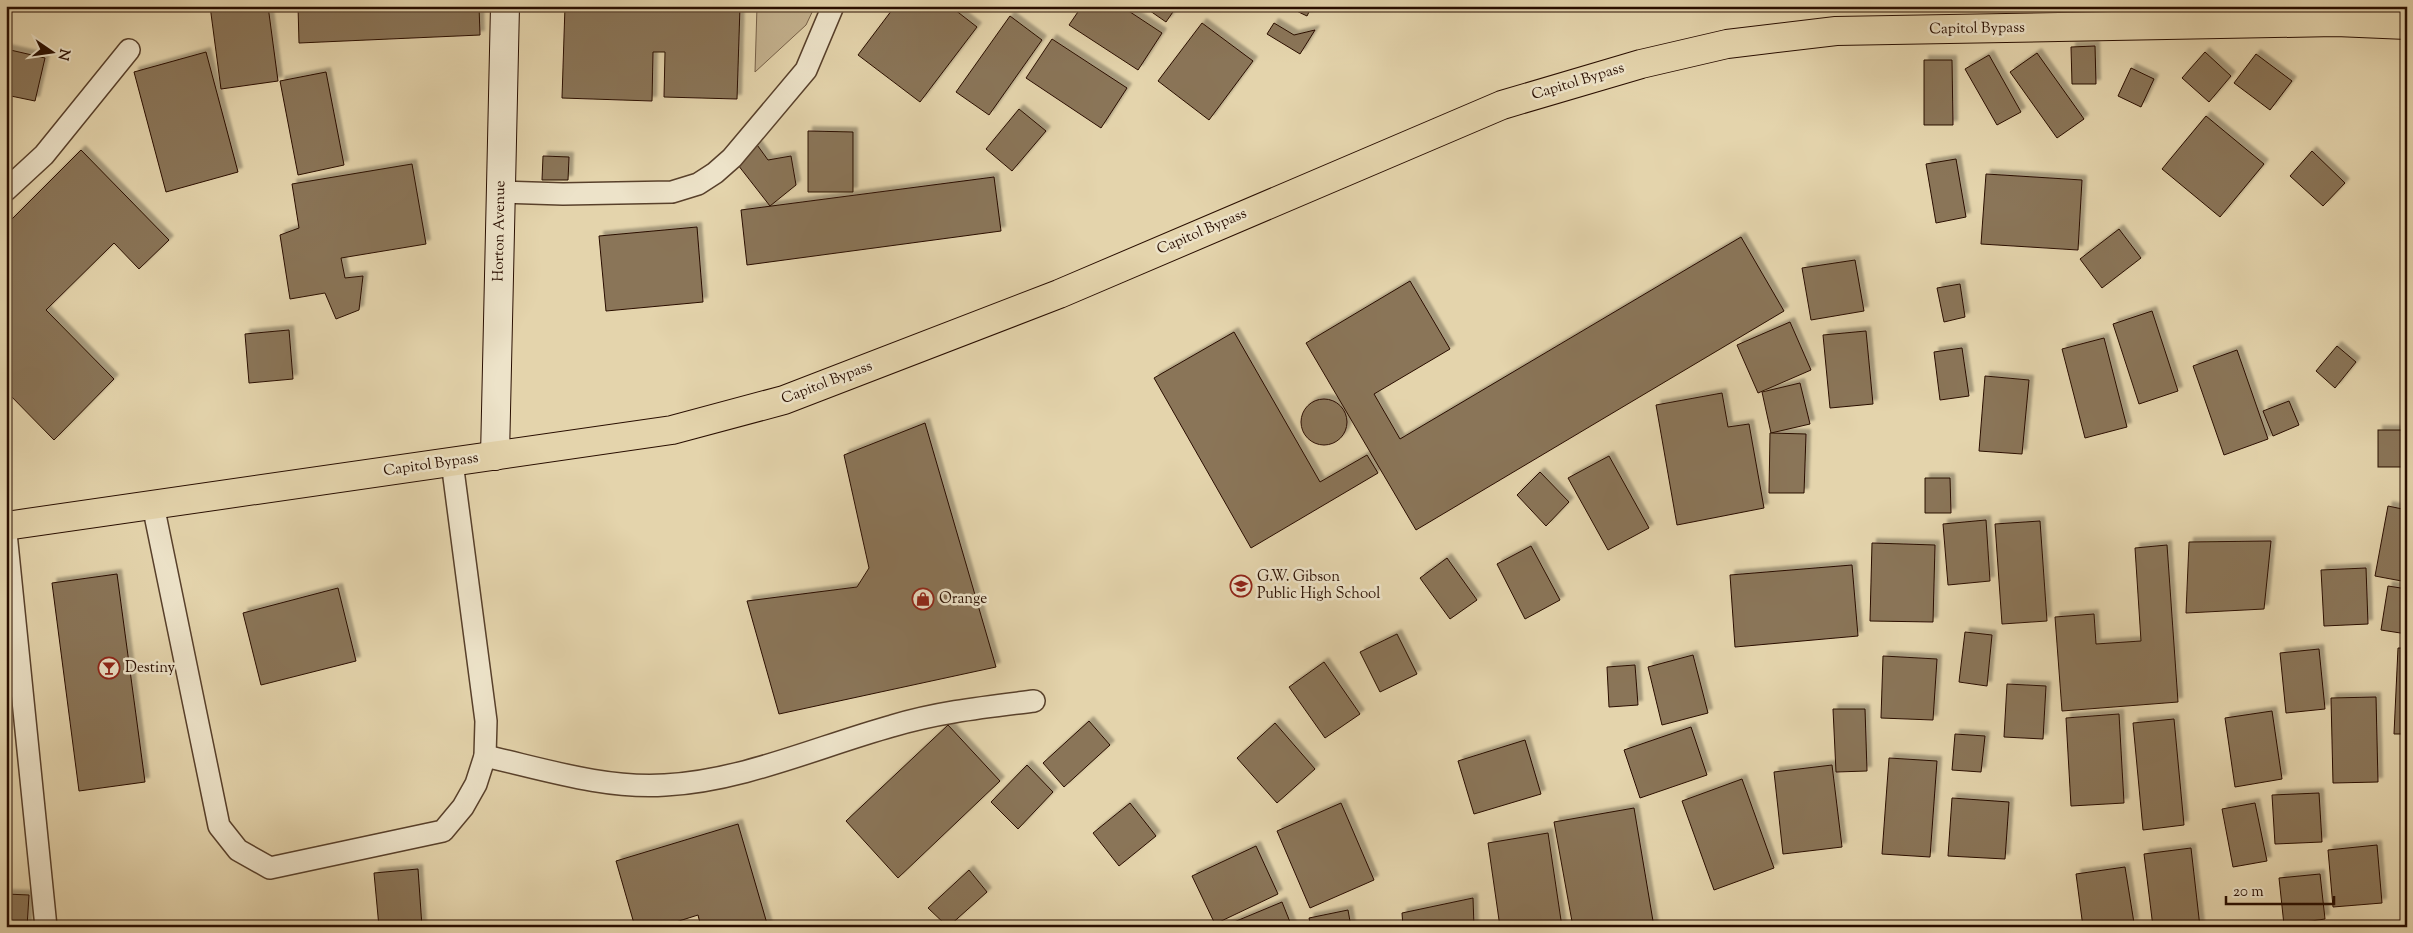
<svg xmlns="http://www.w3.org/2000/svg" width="2413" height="933" viewBox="0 0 2413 933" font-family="'Sorts Mill Goudy',serif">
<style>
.green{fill:#c4b28f;stroke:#766048}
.building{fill:#8a7559;stroke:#290e00;filter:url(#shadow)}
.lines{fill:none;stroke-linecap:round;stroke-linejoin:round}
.lane-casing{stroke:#58402b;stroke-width:24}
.secondary-casing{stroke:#290e00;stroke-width:30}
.highway-casing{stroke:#290e00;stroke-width:30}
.lane{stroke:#ede3c9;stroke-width:21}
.secondary{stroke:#ede3c9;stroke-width:28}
.highway{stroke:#e4d4ac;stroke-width:28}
.labels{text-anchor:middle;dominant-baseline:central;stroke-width:5;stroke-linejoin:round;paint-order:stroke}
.street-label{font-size:15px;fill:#290e00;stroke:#ede3c9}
.poi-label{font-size:15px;fill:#290e00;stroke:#ede3c9;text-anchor:start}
</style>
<defs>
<filter id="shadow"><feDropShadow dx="4.5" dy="-4.5" stdDeviation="1" flood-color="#0004"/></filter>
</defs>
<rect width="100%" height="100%" fill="#e4d4ac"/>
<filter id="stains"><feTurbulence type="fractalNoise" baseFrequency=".004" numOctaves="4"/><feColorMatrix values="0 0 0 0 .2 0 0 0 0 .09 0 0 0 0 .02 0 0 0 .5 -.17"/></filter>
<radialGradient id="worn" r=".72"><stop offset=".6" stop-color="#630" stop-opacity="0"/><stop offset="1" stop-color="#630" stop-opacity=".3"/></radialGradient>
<polygon class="green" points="757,6 815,6 806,25 755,72"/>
<g class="building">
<polygon points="210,6 268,6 278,81 221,89"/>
<polygon points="298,6 479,6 480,35 299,43"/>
<polygon points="565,6 740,6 737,99 664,97 665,52 653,52 652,101 562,98"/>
<polygon points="895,6 950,6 977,27 920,102 858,55"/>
<polygon points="1082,6 1121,6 1162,33 1138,70 1069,25"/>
<polygon points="1143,6 1177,6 1166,22"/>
<polygon points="1286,6 1312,6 1307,16"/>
<polygon points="1010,16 1042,40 989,115 956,92"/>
<polygon points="1202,23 1253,61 1209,120 1158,81"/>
<polygon points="1274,23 1294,35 1315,30 1300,54 1267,34"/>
<polygon points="1052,39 1127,88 1101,128 1026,78"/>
<polygon points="2095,46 2096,84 2072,84 2071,47"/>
<polygon points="6,49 45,58 35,101 6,95"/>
<polygon points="206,52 238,172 166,192 134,72"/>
<polygon points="2205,52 2231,76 2209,102 2182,78"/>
<polygon points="2037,53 2084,119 2057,138 2010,72"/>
<polygon points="2256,54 2292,81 2270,110 2234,83"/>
<polygon points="1989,55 2021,112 1997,125 1965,69"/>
<polygon points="1924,60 1952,60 1953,125 1924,125"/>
<polygon points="2131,68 2154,79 2141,107 2118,96"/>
<polygon points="326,72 344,165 298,175 280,81"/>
<polygon points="1019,109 1046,131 1012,171 986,149"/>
<polygon points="2206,116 2264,164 2220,217 2162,169"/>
<polygon points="808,131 853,132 853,192 808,192"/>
<polygon points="755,142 768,160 791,156 796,185 770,206 738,165"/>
<polygon points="81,150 169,240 139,269 114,243 46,310 114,379 54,440 6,391 6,225"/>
<polygon points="2312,151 2345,183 2323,206 2290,176"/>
<polygon points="543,156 569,157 568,180 542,180"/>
<polygon points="1956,159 1966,217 1936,223 1926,164"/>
<polygon points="412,164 426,244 341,258 345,278 363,276 359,310 336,319 325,293 290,299 280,235 299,228 292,184"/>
<polygon points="1986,174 2082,180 2078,250 1981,244"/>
<polygon points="994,177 1001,231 747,265 741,210"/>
<polygon points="697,227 703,302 606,311 599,236"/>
<polygon points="2119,229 2141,258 2102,288 2080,259"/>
<polygon points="1741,237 1784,311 1416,530 1306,343 1410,281 1450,349 1374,394 1400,439"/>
<polygon points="1855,260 1864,311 1811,320 1802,268"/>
<polygon points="1960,284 1965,317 1944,322 1937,288"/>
<polygon points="2152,311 2178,391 2139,404 2113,324"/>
<polygon points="1790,322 1811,370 1758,393 1737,345"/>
<polygon points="289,330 293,379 249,383 245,334"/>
<polygon points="1866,331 1873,404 1830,408 1823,335"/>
<polygon points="1234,332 1320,482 1367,455 1378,473 1251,548 1154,378"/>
<polygon points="2104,338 2127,427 2085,438 2062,349"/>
<polygon points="2337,346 2356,362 2335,388 2316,371"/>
<polygon points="1962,348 1969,396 1940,400 1934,352"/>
<polygon points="2237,350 2268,439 2224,455 2193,366"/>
<polygon points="1985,376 2029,380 2022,454 1979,451"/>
<polygon points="1800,383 1810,424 1771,433 1762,392"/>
<polygon points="1722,393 1728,427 1749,424 1764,508 1677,525 1656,405"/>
<circle cx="1324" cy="422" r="23"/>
<polygon points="2289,401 2299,425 2273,436 2263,411"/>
<polygon points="925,423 996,667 779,714 747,601 857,587 869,568 844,455"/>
<rect x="2378" y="430" width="29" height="37"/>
<polygon points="1770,433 1806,434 1804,493 1769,493"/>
<polygon points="1609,456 1649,528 1608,550 1568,478"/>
<polygon points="1540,472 1569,502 1546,526 1517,495"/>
<polygon points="1925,478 1950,478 1951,513 1925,513"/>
<polygon points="2388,506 2407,510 2407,582 2375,576"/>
<polygon points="1986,520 1990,581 1948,585 1943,524"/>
<polygon points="2040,521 2047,621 2002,624 1995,524"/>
<polygon points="2271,541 2264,609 2186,613 2189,542"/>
<polygon points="1872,543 1935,545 1933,622 1870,621"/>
<polygon points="2167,545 2178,702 2062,711 2055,617 2094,614 2096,644 2141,641 2135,548"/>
<polygon points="1531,546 1560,600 1525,619 1497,564"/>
<polygon points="1447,558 1477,600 1450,619 1420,578"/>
<polygon points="1852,565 1858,636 1735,647 1730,575"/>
<polygon points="2366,568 2368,624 2324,626 2321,570"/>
<polygon points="117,574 145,782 79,791 52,583"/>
<polygon points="2388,586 2407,589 2407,634 2381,630"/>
<polygon points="338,588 356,661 261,685 243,613"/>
<polygon points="1965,632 1992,635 1987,686 1959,682"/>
<polygon points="1397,634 1417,674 1380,692 1360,652"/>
<polygon points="2398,648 2407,648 2407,734 2394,734"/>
<polygon points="2319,649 2325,709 2286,713 2280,653"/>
<polygon points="1693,655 1708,713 1662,725 1648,667"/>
<polygon points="1883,656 1937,659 1933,720 1881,718"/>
<polygon points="1324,662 1360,714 1325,738 1289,687"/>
<polygon points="1635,665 1638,705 1609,707 1607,667"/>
<polygon points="2007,684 2046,686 2043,739 2004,737"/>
<polygon points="2376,697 2378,782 2333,783 2331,698"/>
<polygon points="1833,709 1865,709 1867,771 1836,772"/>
<polygon points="2272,711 2282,779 2235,787 2225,718"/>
<polygon points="2119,714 2124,803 2071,806 2066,718"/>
<polygon points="2174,719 2184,825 2143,830 2133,723"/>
<polygon points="1089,721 1110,745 1064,787 1043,763"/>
<polygon points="1275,723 1315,769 1277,803 1237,758"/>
<polygon points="948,725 1000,781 898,878 846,821"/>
<polygon points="1691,727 1707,775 1640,798 1624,750"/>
<polygon points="1955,734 1985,736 1981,772 1952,770"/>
<polygon points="1525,740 1541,794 1474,814 1458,761"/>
<polygon points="1889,758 1937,761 1930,857 1882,854"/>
<polygon points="1027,765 1053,792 1018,829 991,802"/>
<polygon points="1832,765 1842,847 1783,854 1774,772"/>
<polygon points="1742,779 1774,868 1714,890 1682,801"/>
<polygon points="2319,793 2322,842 2275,844 2272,795"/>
<polygon points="1952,798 2009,802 2005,859 1948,856"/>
<polygon points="1130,803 1156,836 1119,866 1093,833"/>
<polygon points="1341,803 1374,880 1310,908 1277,831"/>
<polygon points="2255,803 2267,861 2233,867 2222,809"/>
<polygon points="1634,808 1654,927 1573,927 1554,822"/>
<polygon points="738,824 768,927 701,927 698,915 660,927 635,927 616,861"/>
<polygon points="1548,833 1562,927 1500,927 1488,843"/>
<polygon points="2377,845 2382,903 2333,907 2328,850"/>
<polygon points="1256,846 1278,894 1215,924 1192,876"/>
<polygon points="2191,848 2200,927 2153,927 2144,854"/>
<polygon points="2125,867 2134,923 2107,927 2083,927 2076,874"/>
<polygon points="418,869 422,927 379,927 374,873"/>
<polygon points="969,870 987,892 948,927 928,908"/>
<polygon points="2320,874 2325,919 2284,925 2279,878"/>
<polygon points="6,894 29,895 27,927 6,927"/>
<polygon points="1473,898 1474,927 1403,927 1402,913"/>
<polygon points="1282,902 1292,927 1222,927"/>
<polygon points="1348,910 1351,927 1311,927 1309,918"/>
</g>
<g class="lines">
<g class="lane-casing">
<g id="lane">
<polyline points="6,190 44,155 129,50"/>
<polyline points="501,192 563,194 672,192 698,184 715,173 732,158 806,70 833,6"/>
<polyline points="153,505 219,826 238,850 270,868 443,831 463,807 476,784 485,756 486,721 452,462"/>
<polyline points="6,533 46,927"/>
<path d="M485 756C543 769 605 789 665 785 742 781 817 747 892 726 938 712 986 707 1034 701"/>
</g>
</g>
<g class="secondary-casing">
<polyline id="secondary" points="495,456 505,6"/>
</g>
<g class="highway-casing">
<polyline id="highway" points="6,526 672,430 784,400 1059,294 1502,105 1641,64 1727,44 1836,31 2336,22 2407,25"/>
</g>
<use href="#lane" class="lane"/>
<use href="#secondary" class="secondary"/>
<use href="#highway" class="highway"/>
</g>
<defs>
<g id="school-ring" transform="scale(1.125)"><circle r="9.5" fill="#ede3c9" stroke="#8f2418" stroke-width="1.5"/><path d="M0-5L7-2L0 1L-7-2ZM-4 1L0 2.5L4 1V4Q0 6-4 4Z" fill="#8f2418"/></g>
<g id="shop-ring" transform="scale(1.125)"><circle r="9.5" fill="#ede3c9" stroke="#8f2418" stroke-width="1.5"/><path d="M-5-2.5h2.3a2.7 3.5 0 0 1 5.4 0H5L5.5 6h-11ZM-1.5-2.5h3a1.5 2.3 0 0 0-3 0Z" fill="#8f2418"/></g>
<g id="bar-ring" transform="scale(1.125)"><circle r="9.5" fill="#ede3c9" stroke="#8f2418" stroke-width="1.5"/><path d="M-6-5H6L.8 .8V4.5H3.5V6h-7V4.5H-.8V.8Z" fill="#8f2418"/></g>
</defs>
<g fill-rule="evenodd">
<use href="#school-ring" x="1241" y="586"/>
<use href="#shop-ring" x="923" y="599"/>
<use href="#bar-ring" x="109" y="668"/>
</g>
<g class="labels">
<g class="street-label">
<text transform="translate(1977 29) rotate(-1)">Capitol Bypass</text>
<text transform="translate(1578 82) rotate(-17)">Capitol Bypass</text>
<text transform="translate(500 231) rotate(-89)">Horton Avenue</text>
<text transform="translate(1202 232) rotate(-23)">Capitol Bypass</text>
<text transform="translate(827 383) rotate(-21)">Capitol Bypass</text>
<text transform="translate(431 465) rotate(-8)">Capitol Bypass</text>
</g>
<g class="poi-label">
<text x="1257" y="577">G.W. Gibson<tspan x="1257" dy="17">Public High School</tspan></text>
<text x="939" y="599">Orange</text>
<text x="125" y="668">Destiny</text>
</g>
</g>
<rect width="2413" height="933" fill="none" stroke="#e4d4ac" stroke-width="25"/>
<rect x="8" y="8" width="2398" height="918" fill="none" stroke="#290e00" stroke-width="2.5"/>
<rect x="12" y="12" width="2388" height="908" fill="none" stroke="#290e00"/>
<g transform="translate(52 52) rotate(103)" stroke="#ede3c9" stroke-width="4" paint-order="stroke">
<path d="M0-4L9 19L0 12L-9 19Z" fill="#290e00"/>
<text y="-8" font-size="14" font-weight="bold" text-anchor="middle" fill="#290e00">N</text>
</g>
<path d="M2226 896v8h108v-8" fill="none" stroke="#290e00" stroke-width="2.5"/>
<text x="2233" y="896" font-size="15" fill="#290e00" stroke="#ede3c9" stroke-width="4" paint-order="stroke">20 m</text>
<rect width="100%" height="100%" filter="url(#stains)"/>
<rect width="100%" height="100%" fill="url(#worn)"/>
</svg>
